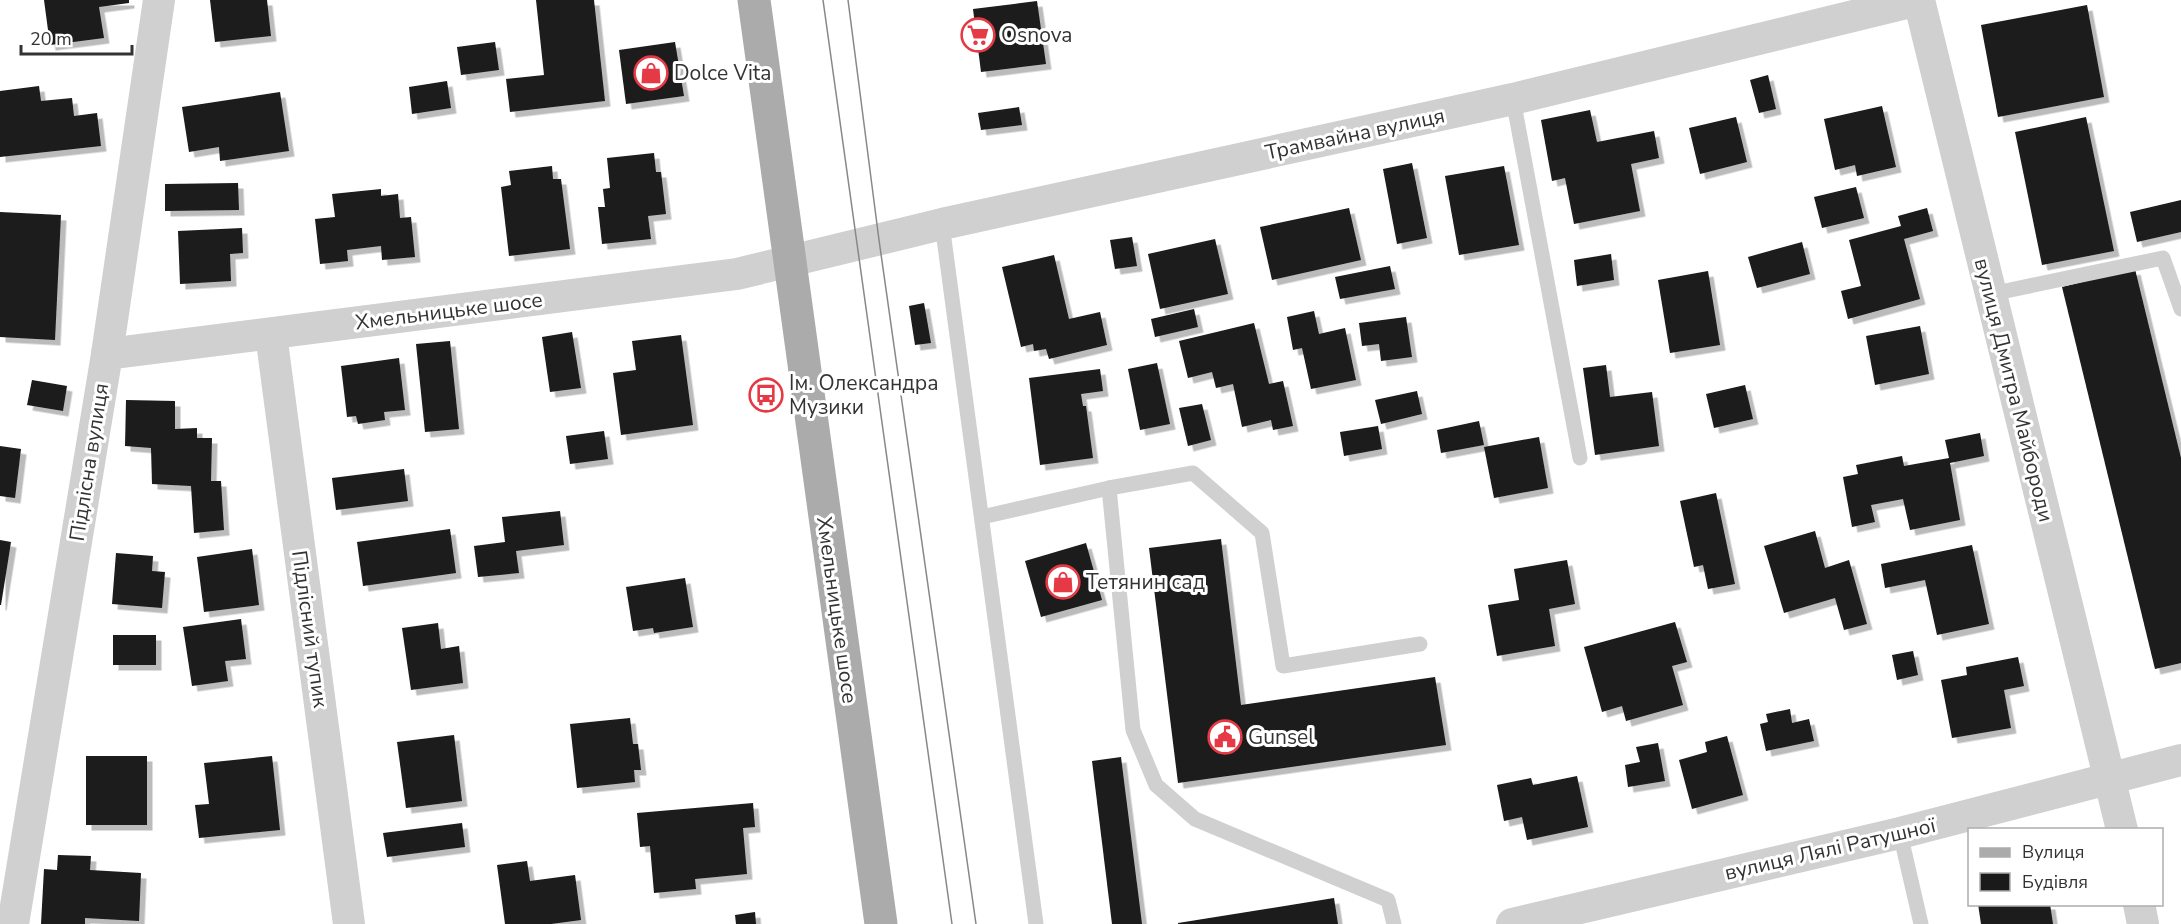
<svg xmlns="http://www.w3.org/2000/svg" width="2181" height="924" viewBox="0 0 2181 924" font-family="'Nunito Sans',sans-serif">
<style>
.building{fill:#1a1a1a;filter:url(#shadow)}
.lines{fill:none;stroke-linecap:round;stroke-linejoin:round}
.service{stroke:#d0d0d0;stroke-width:15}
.minor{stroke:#d0d0d0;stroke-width:32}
.primary{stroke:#ababab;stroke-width:33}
.tram{stroke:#888;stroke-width:1.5}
.labels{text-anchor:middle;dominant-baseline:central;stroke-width:6;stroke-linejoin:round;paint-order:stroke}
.poi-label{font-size:21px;fill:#333;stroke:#fff;text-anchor:start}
.street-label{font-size:21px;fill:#333;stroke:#fff}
</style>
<defs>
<filter id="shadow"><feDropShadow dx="5.5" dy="5.5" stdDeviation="0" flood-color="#0004"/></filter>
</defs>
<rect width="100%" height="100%" fill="#fff"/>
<g class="building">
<polygon points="44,0 129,0 129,3 99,7 104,38 50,45"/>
<polygon points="210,0 267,0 271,36 215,42"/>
<polygon points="536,0 594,0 605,101 510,112 506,79 544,75"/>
<polygon points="1037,1 1046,64 981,72 973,9"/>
<polygon points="2087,5 2104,97 1998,117 1981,25"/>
<polygon points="495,42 499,70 461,75 457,47"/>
<polygon points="675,42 684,96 626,104 619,50"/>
<polygon points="1768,75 1776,109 1759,113 1750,80"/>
<polygon points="447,81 451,108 412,114 409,87"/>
<polygon points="39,86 41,101 72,98 74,116 97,113 101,146 0,157 0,91"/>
<polygon points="280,92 289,151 220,161 219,147 189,152 182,107"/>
<polygon points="1882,106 1896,167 1857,176 1855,165 1835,170 1824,119"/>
<polygon points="1019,107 1022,125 981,130 978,113"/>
<polygon points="1590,110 1597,142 1654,131 1659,158 1631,164 1640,211 1574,224 1565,178 1552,181 1541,120"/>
<polygon points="1736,117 1747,162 1700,174 1689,128"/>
<polygon points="2086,117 2114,251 2042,265 2015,132"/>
<polygon points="654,153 656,172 661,172 666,214 648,216 651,239 602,244 598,207 605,207 603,189 610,188 607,158"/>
<polygon points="1412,163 1427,238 1397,244 1383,169"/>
<polygon points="552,166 553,179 561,179 570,249 509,256 501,187 511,185 509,171"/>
<polygon points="1504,166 1519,245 1459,255 1445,176"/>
<polygon points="238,183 239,210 165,211 165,184"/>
<polygon points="1856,187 1864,218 1822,228 1814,197"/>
<polygon points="381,189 381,196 398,194 400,218 411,217 415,257 382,260 381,246 347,250 348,261 320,264 315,219 335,217 332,194"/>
<polygon points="2181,200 2181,232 2137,242 2130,212"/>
<polygon points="1349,208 1361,260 1272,280 1260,227"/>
<polygon points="1927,208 1933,231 1904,239 1920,299 1848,319 1841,291 1861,286 1849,240 1901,226 1898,216"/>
<polygon points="0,212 61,215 55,340 0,337"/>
<polygon points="242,228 243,253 230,254 231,281 180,284 178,231"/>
<polygon points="1132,237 1137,266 1115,269 1110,240"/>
<polygon points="1215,239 1228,294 1160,309 1148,254"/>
<polygon points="1802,242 1810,274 1757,288 1748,257"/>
<polygon points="1611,254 1614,280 1577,286 1574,260"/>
<polygon points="1054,255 1069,319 1100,312 1107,345 1049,359 1046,349 1034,351 1033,344 1021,347 1002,267"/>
<polygon points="1390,266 1395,289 1340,299 1335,277"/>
<polygon points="2135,269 2181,458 2181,663 2155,669 2062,287"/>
<polygon points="1708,271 1720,345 1670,353 1658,280"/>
<polygon points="924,303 931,343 915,345 909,306"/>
<polygon points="1194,309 1198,327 1155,337 1151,319"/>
<polygon points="1314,311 1319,334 1345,328 1356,380 1311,389 1302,348 1293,350 1287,317"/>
<polygon points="1406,317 1412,357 1381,361 1379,344 1362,346 1359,323"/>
<polygon points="1254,323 1269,384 1283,381 1293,426 1273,430 1271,420 1242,427 1233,384 1216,388 1212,372 1188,378 1179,341"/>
<polygon points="1920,326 1929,374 1875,385 1866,336"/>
<polygon points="572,332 581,388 550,392 542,337"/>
<polygon points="681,335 693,425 621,435 613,373 636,370 632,341"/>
<polygon points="450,341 459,429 425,432 416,344"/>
<polygon points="399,358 405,410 384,412 385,420 358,424 356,416 347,417 341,366"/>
<polygon points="1157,363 1170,424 1140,430 1128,369"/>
<polygon points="1606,365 1610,397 1652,392 1659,446 1595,455 1583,368"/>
<polygon points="1100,369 1103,391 1081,394 1083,406 1086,406 1093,458 1040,465 1029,378"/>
<polygon points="32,380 67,386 63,411 27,405"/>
<polygon points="1745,385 1753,419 1714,428 1706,394"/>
<polygon points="1417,391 1422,414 1381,424 1375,400"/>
<polygon points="126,400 175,401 175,429 197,428 197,438 212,438 211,481 221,481 224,530 194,533 191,486 152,484 151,448 125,446"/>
<polygon points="1202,404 1211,440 1188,446 1179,408"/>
<polygon points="1479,421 1484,445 1441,453 1437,430"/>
<polygon points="1378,426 1382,449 1344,456 1340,432"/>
<polygon points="604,431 608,459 570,464 566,436"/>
<polygon points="1980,433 1984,456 1950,463 1960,520 1910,530 1903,499 1871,505 1875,522 1852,527 1843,477 1858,474 1856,465 1902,456 1904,466 1949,458 1945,440"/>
<polygon points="1539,437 1548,488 1494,498 1484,447"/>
<polygon points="0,446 21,449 15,498 0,496"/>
<polygon points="404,469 408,501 336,510 332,478"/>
<polygon points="1716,493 1735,584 1708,589 1703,565 1694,567 1680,501"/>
<polygon points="560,511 564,545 516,551 519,573 478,577 474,546 505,542 502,517"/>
<polygon points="450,529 456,573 363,586 357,542"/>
<polygon points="1815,531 1825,568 1849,560 1867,624 1844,630 1835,598 1784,613 1764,546"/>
<polygon points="1221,539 1241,705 1435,677 1446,745 1178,783 1149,548"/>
<polygon points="0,540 11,542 1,605 0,605"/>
<polygon points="1086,543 1102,600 1041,617 1025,561"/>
<polygon points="1972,545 1989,624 1937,635 1925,580 1885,588 1881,564"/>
<polygon points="252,549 259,605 204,612 197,557"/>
<polygon points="116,553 153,556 152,571 165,572 162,608 112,604"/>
<polygon points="1567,560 1575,604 1549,609 1555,646 1497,656 1488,605 1519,600 1514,569"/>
<polygon points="685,578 693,627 654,633 653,628 633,631 626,587"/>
<polygon points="241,619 246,659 225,661 228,681 192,686 183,627"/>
<polygon points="1675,622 1687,662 1672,666 1683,705 1626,721 1622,706 1602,712 1584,647"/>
<polygon points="438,623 441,649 459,646 463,683 411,690 402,628"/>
<rect x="113" y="635" width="43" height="30"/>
<polygon points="1913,651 1918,675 1897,680 1892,655"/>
<polygon points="2018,657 2024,686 2004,690 2011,728 1952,738 1941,680 1967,675 1966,667"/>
<polygon points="1790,709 1792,723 1809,719 1814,741 1766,751 1760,724 1768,722 1766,714"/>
<polygon points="630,718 633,744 638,744 641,770 634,770 635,782 577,788 570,724"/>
<polygon points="454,735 462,801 406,808 397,742"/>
<polygon points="1727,736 1743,795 1692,809 1679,760 1707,752 1705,742"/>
<polygon points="1658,743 1665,781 1628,787 1625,765 1640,762 1636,747"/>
<rect x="86" y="756" width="61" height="69"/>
<polygon points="272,756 280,830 199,838 195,805 209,804 204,763"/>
<polygon points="1121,757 1142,924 1112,924 1092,761"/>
<polygon points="1577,776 1588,827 1527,840 1522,817 1504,821 1497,785 1531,778 1533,785"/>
<polygon points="753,803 755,827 743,828 747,874 695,879 696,889 654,893 650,846 640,847 637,813"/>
<polygon points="462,823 465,847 387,857 383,833"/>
<polygon points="58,855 91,856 90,870 141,873 139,921 85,918 85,924 41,924 44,869 57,870"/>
<polygon points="527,861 530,881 575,875 581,920 551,924 505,924 497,865"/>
<polygon points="1334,898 1338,924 1178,924 1178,923"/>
<polygon points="1978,904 2050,904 2053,924 1981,924"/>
<polygon points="755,912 756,924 736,924 735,915"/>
</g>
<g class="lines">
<g class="service">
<polyline points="1513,99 1580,458"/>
<polyline points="942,224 1036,924"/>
<polyline points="1991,294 2163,258 2181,309"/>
<polyline points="1109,488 1133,730 1156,785 1195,819 1388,900 1394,924"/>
<polyline points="982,517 1109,488 1193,473 1262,533 1283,666 1420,644"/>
<polyline points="1900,833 1921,924"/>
</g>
<g class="minor">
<polyline points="1919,0 2122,830"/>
<polyline points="271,334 349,924"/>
<polyline points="107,354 737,274 942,224 1513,99 1919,0"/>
<polyline points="2139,904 2143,924"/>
<polyline points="13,924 107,354 159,0"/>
<polyline points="1512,924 1900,833 2181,760"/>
</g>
<polyline class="primary" points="754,0 881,924"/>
<g class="tram">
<polyline points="823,0 952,924"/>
<polyline points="848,0 879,240 976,924"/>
</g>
</g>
<defs>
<g id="supermarket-ring" transform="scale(1.725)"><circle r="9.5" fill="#fff" stroke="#e63946" stroke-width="1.5"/><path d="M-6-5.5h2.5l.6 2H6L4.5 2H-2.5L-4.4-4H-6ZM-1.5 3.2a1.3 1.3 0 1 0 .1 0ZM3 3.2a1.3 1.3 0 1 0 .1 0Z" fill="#e63946"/></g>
<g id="shop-ring" transform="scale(1.725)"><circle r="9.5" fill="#fff" stroke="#e63946" stroke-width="1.5"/><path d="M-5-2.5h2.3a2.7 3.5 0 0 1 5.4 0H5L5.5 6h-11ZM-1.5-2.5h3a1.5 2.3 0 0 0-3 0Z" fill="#e63946"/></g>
<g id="bus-ring" transform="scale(1.725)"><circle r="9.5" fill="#fff" stroke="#e63946" stroke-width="1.5"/><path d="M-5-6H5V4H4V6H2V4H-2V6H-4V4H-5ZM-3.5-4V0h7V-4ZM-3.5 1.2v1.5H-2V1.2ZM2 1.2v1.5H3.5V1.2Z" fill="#e63946"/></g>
<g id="civic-ring" transform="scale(1.725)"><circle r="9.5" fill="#fff" stroke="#e63946" stroke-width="1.5"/><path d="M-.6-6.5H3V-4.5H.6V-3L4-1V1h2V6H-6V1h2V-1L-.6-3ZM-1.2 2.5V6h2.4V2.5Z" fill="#e63946"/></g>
</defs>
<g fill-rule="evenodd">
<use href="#supermarket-ring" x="978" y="35"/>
<use href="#shop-ring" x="651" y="73"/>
<use href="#bus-ring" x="766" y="395"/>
<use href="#shop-ring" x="1063" y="582"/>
<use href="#civic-ring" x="1225" y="737"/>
</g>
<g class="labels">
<g class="poi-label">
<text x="1001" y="35">Osnova</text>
<text x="674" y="73">Dolce Vita</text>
<text x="789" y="383">Ім. Олександра<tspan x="789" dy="24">Музики</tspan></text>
<text x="1086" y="582">Тетянин сад</text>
<text x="1248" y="737">Gunsel</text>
</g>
<g class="street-label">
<text transform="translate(1355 134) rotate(-12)">Трамвайна вулиця</text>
<text transform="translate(449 311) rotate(-7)">Хмельницьке шосе</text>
<text transform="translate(2014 390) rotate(76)">вулиця Дмитра Майбороди</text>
<text transform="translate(89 462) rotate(-81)">Підлісна вулиця</text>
<text transform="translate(837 610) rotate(82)">Хмельницьке шосе</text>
<text transform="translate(310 629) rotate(82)">Підлісний тупик</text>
<text transform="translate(1830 849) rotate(-13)">вулиця Лялі Ратушної</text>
</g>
</g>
<rect x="1968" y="828" width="195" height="78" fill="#ffffff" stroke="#adadad" stroke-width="1.5"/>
<rect x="1980" y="848" width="30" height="9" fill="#ababab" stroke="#adadad" stroke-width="1.5"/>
<text x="2022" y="858" font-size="18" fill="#333333">Вулиця</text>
<rect x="1980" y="873" width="30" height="18" fill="#1a1a1a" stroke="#adadad" stroke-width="1.5"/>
<text x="2022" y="888" font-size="18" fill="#333333">Будівля</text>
<path d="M21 45v9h111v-9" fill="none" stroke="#333333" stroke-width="3"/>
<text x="30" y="45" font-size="18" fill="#333333" stroke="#ffffff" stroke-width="4.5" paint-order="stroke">20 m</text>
</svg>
